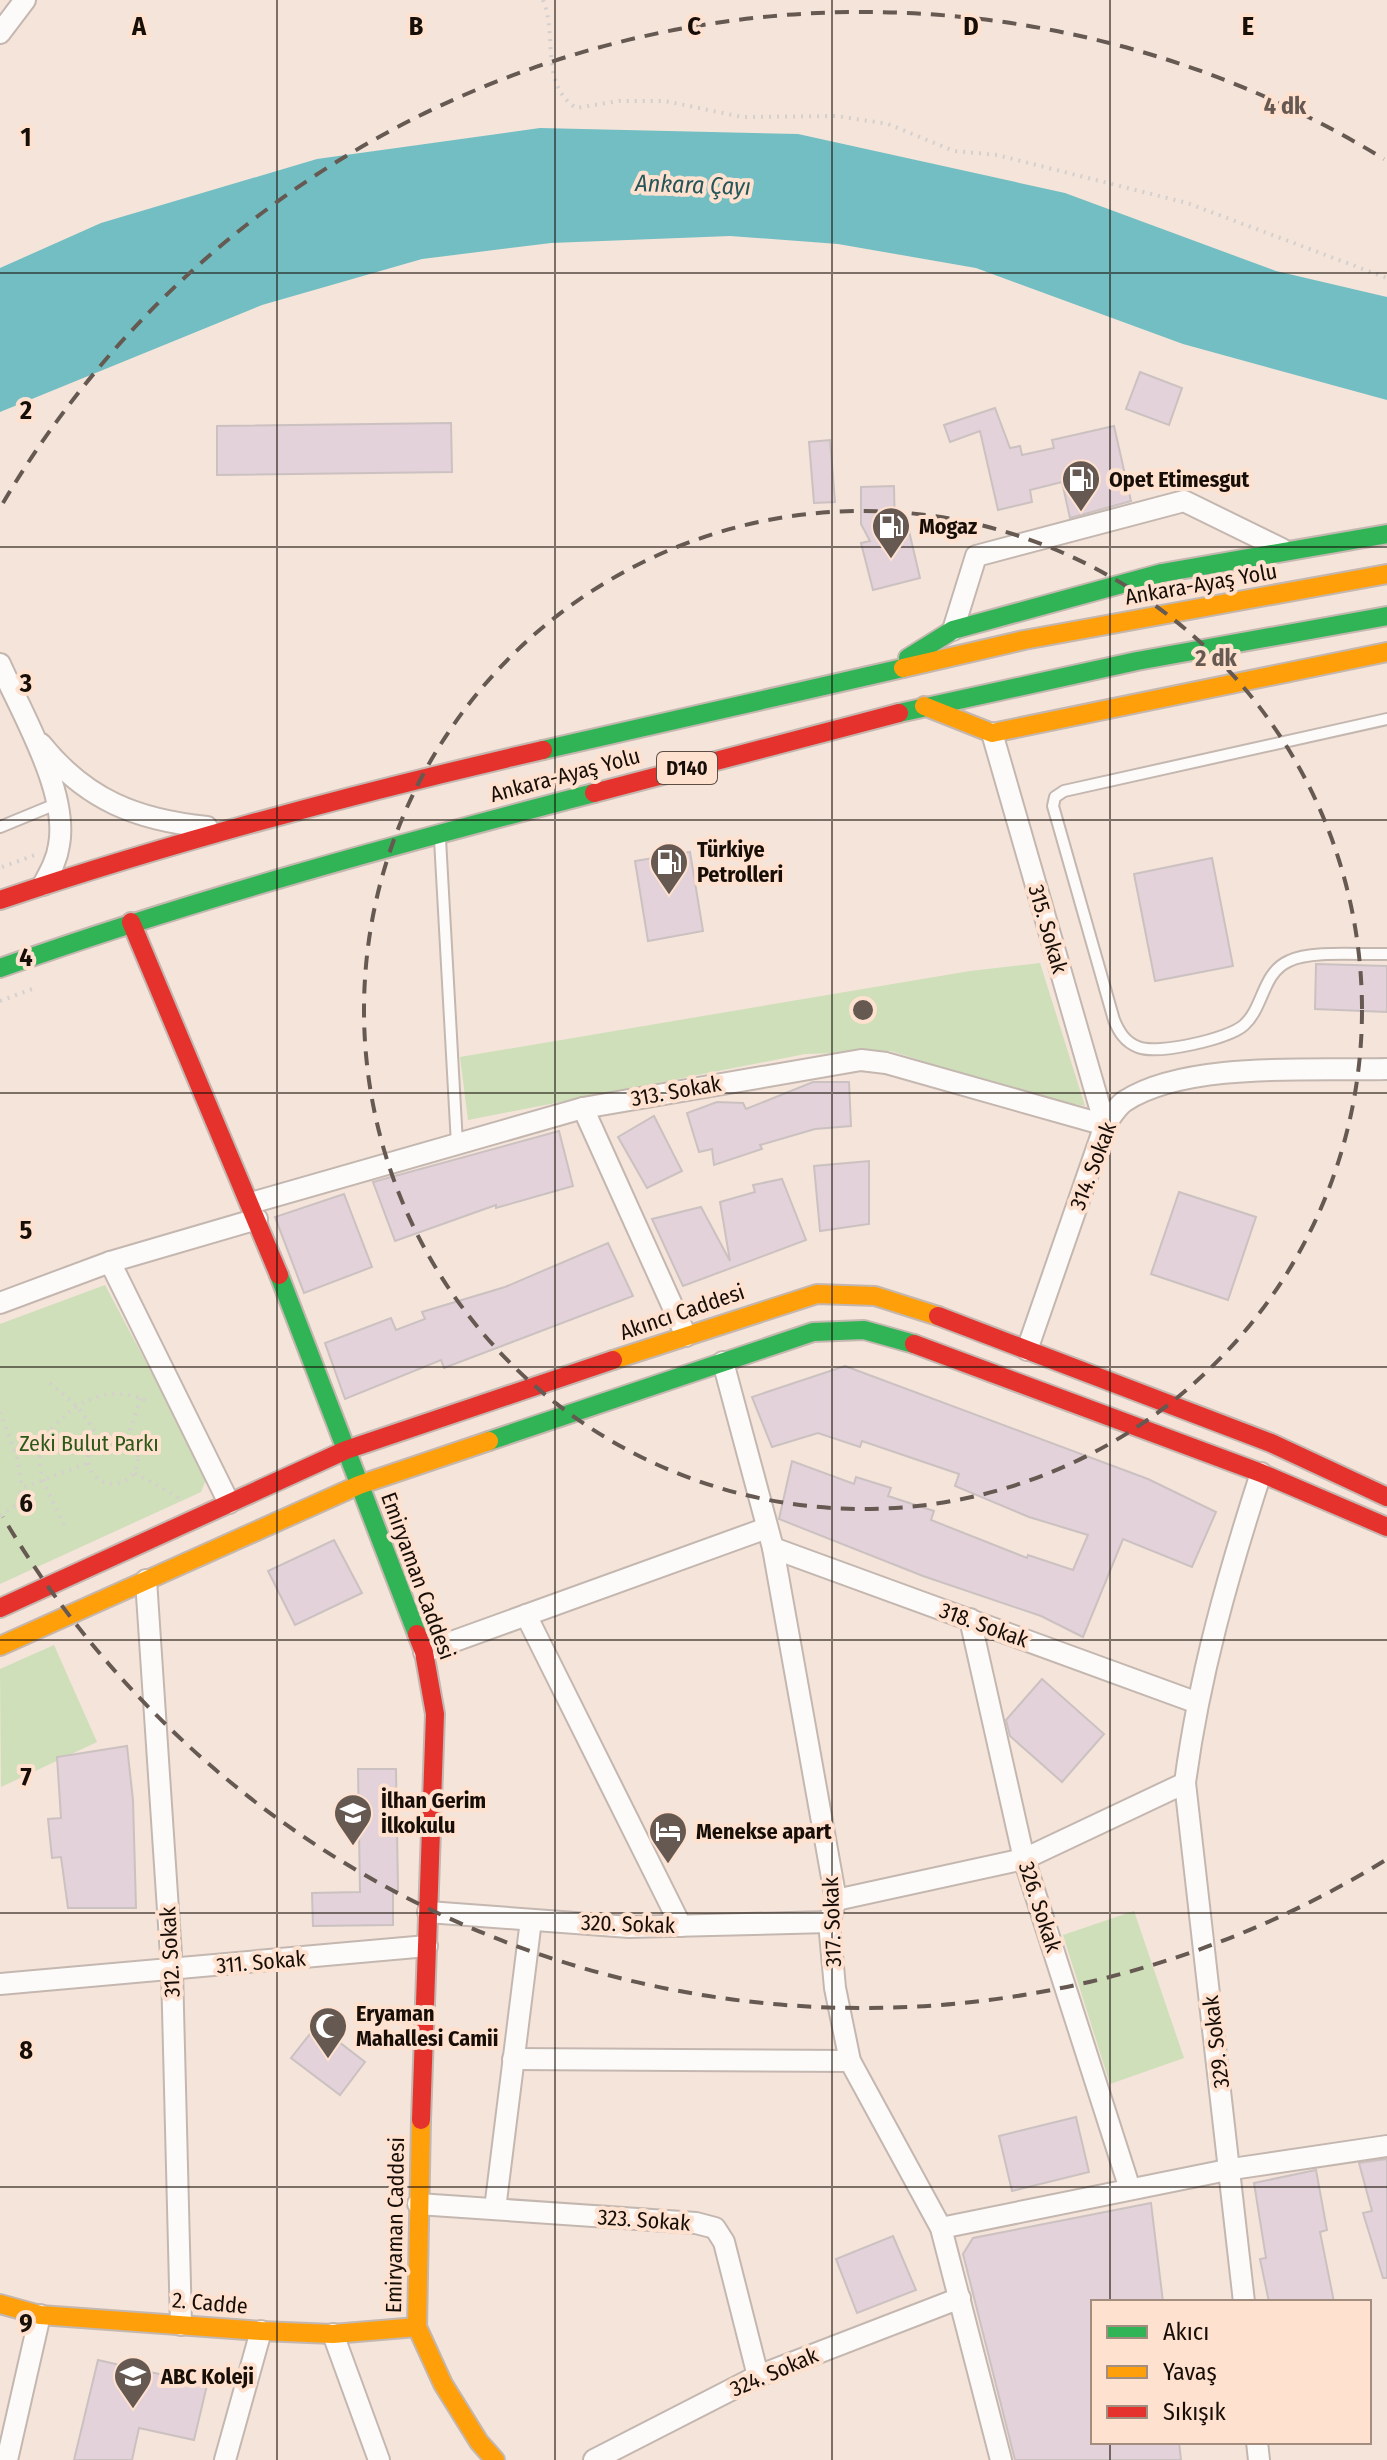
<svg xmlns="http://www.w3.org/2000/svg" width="1387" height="2460" viewBox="0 0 1387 2460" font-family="'Fira Sans Condensed',sans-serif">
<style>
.green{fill:#cedfb9}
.water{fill:#72bec2}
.building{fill:#e3d2d9;stroke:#ccc1c1;stroke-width:2}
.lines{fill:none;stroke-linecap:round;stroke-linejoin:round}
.lane-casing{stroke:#c4b7b0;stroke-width:14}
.street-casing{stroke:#c4b7b0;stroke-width:24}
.fast-casing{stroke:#c4b7b0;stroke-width:22}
.slow-casing{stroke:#c4b7b0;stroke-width:22}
.jam-casing{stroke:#c4b7b0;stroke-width:22}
.path{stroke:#d5d0cd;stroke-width:4;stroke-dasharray:2 6;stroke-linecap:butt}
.lane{stroke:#fdfbf9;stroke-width:10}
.street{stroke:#fdfbf9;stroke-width:20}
.fast{stroke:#30b455;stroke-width:18}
.slow{stroke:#ff9f0a;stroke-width:18}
.jam{stroke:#e5322d;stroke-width:18}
.grid{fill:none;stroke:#180e08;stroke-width:2;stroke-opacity:0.55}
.ring{fill:none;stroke:#655952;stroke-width:4;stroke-dasharray:14 10}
.labels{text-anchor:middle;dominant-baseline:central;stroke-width:8;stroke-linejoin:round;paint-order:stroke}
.shield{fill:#fee1cf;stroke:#5d4d44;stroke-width:2}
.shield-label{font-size:20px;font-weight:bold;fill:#180e08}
.poi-label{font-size:22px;font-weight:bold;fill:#180e08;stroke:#fee1cf;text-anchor:start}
.street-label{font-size:22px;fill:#180e08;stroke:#fee1cf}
.park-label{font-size:22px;fill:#2c5818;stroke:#fee1cf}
.water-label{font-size:24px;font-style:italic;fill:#25565a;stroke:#fee1cf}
.grid-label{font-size:26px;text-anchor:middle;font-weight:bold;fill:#180e08;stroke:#fee1cf;stroke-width:8;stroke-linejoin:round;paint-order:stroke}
.centre{fill:#655952;stroke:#fee1cf;stroke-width:4}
.ring-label{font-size:24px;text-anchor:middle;font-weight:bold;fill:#655952;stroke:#fee1cf;stroke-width:8;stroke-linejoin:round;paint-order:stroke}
</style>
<rect width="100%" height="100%" fill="#f4e4da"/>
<g class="green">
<polygon points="1040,963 1085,1106 1035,1097 891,1051 805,1054 468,1120 460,1057 970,971"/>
<polygon points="105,1285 207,1477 201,1492 0,1584 0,1324"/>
<polygon points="54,1645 97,1742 1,1787 0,1669"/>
<polygon points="1134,1911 1184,2058 1110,2084 1063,1935"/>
</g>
<polygon class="water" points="540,128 798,134 1065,193 1276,271 1387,297 1387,400 1183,344 976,268 838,244 730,236 551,243 422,259 262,305 0,412 0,268 101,223 317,159"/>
<g class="building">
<polygon points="1140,372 1182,388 1169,425 1126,409"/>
<polygon points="995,408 1010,448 1020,446 1022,455 1054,448 1052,440 1114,426 1131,501 1070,518 1062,482 1030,490 1032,502 998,510 980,431 950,442 944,425"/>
<polygon points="451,423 452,472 217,475 217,426"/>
<polygon points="830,440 835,502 814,503 809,442"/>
<polygon points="894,486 895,534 909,531 920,578 873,590 861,543 870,541 861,524 861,487"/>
<polygon points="690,852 703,931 648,941 635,861"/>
<polygon points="1212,858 1233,966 1155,981 1134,874"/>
<polygon points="1316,964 1387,966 1387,1012 1315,1009"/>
<polygon points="813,1082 849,1082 851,1126 815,1129 760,1145 762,1149 714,1165 712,1149 699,1152 687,1113 717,1102 743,1103 746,1109"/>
<polygon points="654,1116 682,1171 647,1188 618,1137"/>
<polygon points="559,1131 573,1186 496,1208 496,1205 395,1241 373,1182"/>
<polygon points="869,1161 869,1224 820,1231 814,1166"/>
<polygon points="782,1179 806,1240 683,1286 652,1219 701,1207 730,1261 720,1202 755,1192 753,1185"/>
<polygon points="1179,1192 1256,1217 1228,1300 1151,1274"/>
<polygon points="344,1194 372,1267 304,1293 275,1217"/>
<polygon points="608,1243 633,1296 444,1368 441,1360 345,1399 325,1343 391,1318 396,1330 425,1319 422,1312 505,1287"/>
<polygon points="845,1366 1148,1479 1216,1512 1192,1567 1123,1539 1083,1637 1041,1616 923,1576 779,1519 792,1461 854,1484 856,1477 891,1488 888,1496 934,1511 931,1520 1027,1558 1028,1555 1073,1570 1088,1535 1029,1517 955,1486 959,1474 862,1441 860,1447 818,1433 772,1447 752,1397"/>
<polygon points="334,1540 362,1593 295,1625 268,1571"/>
<polygon points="1042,1679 1104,1734 1062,1782 1010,1736 1006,1720"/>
<polygon points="127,1746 133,1800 136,1908 68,1908 61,1857 52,1858 48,1819 61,1818 57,1757"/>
<polygon points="358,1769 396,1769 398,1891 393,1891 393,1925 313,1926 312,1893 360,1892"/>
<polygon points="317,2025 365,2062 340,2095 291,2058"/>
<polygon points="1076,2117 1089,2172 1012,2191 999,2136"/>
<polygon points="1387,2159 1387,2278 1383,2278 1363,2213 1372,2211 1359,2163"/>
<polygon points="1316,2170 1327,2230 1320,2232 1334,2302 1269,2302 1260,2259 1266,2258 1254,2183"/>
<polygon points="1151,2203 1163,2302 1093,2302 1093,2442 1179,2442 1181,2460 1015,2460 963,2254 973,2238"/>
<polygon points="893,2236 916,2290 857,2313 836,2259"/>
<polygon points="98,2360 207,2385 194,2440 139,2428 132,2460 74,2460"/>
</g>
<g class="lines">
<g class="lane-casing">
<g id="lane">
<path d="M1387 719 1064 791 1055 797 1053 806 1114 1020C1119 1032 1125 1042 1138 1047 1157 1055 1229 1039 1244 1025 1264 1007 1262 973 1289 961 1311 950 1361 955 1387 954"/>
<polyline points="0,827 56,804"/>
<polyline points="440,839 457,1144"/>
</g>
</g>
<g class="street-casing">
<g id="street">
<polyline points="0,33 25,0"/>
<polyline points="953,630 976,556 1184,501 1282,549"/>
<path d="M0 664C21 712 69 792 59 845 57 860 50 872 43 885"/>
<polyline points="992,733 1105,1125"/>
<path d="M41 744C86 800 137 820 207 827"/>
<polyline points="583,1108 686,1336"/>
<polyline points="251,1203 583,1108 861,1060 886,1063 1105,1125"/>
<polyline points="110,1262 229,1503"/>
<polyline points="0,1303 110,1262 257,1219"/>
<path d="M1027 1350 1105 1125C1111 1117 1117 1106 1125 1101 1187 1061 1314 1071 1387 1069"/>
<polyline points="723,1362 773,1548 836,1900 829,1922 835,1988 850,2061 941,2228 1001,2460"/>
<polyline points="773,1548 1195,1702"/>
<polyline points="146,1580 172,1970 181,2325"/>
<polyline points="526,1615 681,1926"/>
<polyline points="970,1619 1024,1859 1130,2189"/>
<polyline points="424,1652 767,1528"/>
<polyline points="836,1900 1024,1859 1185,1783"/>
<polyline points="428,1912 629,1927 829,1922"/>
<polyline points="0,1984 427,1946"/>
<polyline points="513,2059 850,2061"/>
<polyline points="418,2204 696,2223 715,2228 724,2242 758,2376"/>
<polyline points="495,2209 531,1920"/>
<polyline points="941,2228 1232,2169 1387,2146"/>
<path d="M1244 2302 1185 1783C1199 1676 1228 1575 1261 1473"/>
<polyline points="333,2334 379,2460"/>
<polyline points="1257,2442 1259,2460"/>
<polyline points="7,2460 40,2315"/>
<polyline points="225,2460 261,2331"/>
<polyline points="594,2460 758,2376 960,2298"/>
</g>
</g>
<g class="fast-casing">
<g id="fast">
<polyline points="908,658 953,630 1162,573 1387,534"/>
<polyline points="899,713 1137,661 1387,616"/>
<polyline points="543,750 903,668"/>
<path d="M0 968C195 899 394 845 594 793"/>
<polyline points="279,1275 417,1634"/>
<polyline points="489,1441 813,1332 864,1330 914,1344"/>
</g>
</g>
<g class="slow-casing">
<g id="slow">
<polyline points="903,668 1024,640 1387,574"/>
<polyline points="924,706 992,733 1387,652"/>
<polyline points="613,1360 817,1294 875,1296 938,1316"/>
<polyline points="0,1646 359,1485 489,1441"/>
<polyline points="421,2120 417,2327 443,2384 479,2442 495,2460"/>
<polyline points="0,2304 40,2315 261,2331 333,2334 417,2327"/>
</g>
</g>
<g class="jam-casing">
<g id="jam">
<polyline points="594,793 899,713"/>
<path d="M0 900C179 840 360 792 543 750"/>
<polyline points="131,922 279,1275"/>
<polyline points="938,1316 1271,1443 1387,1497"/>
<polyline points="914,1344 1261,1473 1387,1527"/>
<polyline points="0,1608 346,1450 613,1360"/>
<polyline points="417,1634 424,1652 435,1714 421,2120"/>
</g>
</g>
<g class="path">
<path d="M543 0C558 35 539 83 576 108L619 101H665L742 117 837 116 888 124 954 151 997 155 1187 203 1387 278"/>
<polyline points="2,867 35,855"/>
<polyline points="0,1001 35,988"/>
<polyline points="50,1383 77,1406 100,1438"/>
<polyline points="0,1412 17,1458 22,1488"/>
<circle cx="113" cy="1459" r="25"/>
<polyline points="127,1438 141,1398"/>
<polyline points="135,1473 179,1498"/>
<polyline points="0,1516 15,1506 22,1488 88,1463"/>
<path d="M64 1525C54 1504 36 1473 40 1449 41 1440 51 1429 57 1423 86 1395 113 1386 151 1402"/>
</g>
<use href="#lane" class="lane"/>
<use href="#street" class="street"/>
<use href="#fast" class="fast"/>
<use href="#slow" class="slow"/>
<use href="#jam" class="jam"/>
</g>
<path class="grid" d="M277 0V2460M555 0V2460M832 0V2460M1110 0V2302M0 273H1387M0 547H1387M0 820H1387M0 1093H1387M0 1367H1387M0 1640H1387M0 1913H1387M0 2187H1387M1110 2442V2460"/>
<g class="ring">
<circle cx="863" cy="1010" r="499"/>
<path d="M1384 1861A998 998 0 0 1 3 1517M3 503A998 998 0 0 1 1384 159"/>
</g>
<defs>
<g id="fuel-pin" transform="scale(2)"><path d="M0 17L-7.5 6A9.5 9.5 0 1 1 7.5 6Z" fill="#655952" stroke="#fee1cf"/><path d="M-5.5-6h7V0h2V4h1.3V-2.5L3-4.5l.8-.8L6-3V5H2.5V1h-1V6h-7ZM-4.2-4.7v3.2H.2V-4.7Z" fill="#fff"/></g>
<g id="school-pin" transform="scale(2)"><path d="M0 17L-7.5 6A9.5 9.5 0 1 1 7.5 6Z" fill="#655952" stroke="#fee1cf"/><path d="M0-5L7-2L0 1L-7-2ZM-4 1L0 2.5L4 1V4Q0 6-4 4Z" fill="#fff"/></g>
<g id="hotel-pin" transform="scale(2)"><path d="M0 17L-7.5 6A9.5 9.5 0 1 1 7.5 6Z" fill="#655952" stroke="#fee1cf"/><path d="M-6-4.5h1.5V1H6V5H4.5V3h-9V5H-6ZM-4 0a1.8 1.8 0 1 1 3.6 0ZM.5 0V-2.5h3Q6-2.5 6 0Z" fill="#fff"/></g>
<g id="mosque-pin" transform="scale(2)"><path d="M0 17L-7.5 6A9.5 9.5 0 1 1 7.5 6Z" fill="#655952" stroke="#fee1cf"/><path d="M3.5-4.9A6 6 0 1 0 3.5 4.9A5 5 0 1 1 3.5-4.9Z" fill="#fff"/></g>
</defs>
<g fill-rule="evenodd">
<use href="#fuel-pin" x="1081" y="479"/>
<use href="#fuel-pin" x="891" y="526"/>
<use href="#fuel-pin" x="669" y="862"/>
<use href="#school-pin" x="353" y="1813"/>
<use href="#hotel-pin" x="668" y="1831"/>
<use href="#mosque-pin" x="328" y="2026"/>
<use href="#school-pin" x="133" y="2376"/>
</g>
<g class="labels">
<rect class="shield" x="657" y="752" width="60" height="32" rx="6"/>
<g class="shield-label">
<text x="687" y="768">D140</text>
</g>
<g class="poi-label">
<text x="1109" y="479">Opet Etimesgut</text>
<text x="919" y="526">Mogaz</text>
<text x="697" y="849">Türkiye<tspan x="697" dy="25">Petrolleri</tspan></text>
<text x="381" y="1800">İlhan Gerim<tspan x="381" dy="25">İlkokulu</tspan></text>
<text x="696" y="1831">Menekse apart</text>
<text x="356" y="2013">Eryaman<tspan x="356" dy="25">Mahallesi Camii</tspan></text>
<text x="161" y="2376">ABC Koleji</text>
</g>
<g class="street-label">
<text transform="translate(1201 584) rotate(-10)">Ankara-Ayaş Yolu</text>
<text transform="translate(565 775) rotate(-15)">Ankara-Ayaş Yolu</text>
<text transform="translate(1048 929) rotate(74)">315. Sokak</text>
<text transform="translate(676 1091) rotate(-10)">313. Sokak</text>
<text transform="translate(1093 1166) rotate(-69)">314. Sokak</text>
<text transform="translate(682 1312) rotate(-19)">Akıncı Caddesi</text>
<text transform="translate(418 1576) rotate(70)">Emiryaman Caddesi</text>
<text transform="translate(984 1625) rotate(20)">318. Sokak</text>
<text transform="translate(1040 1907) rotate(72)">326. Sokak</text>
<text transform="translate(832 1922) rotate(-92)">317. Sokak</text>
<text transform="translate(628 1924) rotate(2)">320. Sokak</text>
<text transform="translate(170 1952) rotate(-93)">312. Sokak</text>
<text transform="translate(261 1962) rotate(-5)">311. Sokak</text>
<text transform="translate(1216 2042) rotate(-97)">329. Sokak</text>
<text transform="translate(644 2220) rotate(4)">323. Sokak</text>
<text transform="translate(395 2225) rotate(-89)">Emiryaman Caddesi</text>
<text transform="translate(210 2303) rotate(5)">2. Cadde</text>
<text transform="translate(774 2372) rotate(-23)">324. Sokak</text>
</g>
<g class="park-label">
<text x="89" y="1443">Zeki Bulut Parkı</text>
</g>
<g class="water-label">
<text transform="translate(693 185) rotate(2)">Ankara Çayı</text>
</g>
</g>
<g class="grid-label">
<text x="139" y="35">A</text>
<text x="416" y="35">B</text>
<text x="694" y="35">C</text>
<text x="971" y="35">D</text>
<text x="1248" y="35">E</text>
<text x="26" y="146">1</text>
<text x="26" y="419">2</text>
<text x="26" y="692">3</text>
<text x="26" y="966">4</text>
<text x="26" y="1239">5</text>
<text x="26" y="1512">6</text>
<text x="26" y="1786">7</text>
<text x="26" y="2059">8</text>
<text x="26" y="2332">9</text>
</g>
<circle cx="863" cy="1010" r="12" class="centre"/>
<g class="ring-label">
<text x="1285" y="114">4 dk</text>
<text x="1216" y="666">2 dk</text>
</g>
<rect x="1091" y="2300" width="280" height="144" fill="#fee1cf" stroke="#a28d7f" stroke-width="2"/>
<rect x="1107" y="2326" width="40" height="12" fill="#30b455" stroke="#a28d7f" stroke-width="2"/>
<text x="1163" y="2340" font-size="24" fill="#180e08">Akıcı</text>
<rect x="1107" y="2366" width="40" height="12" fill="#ff9f0a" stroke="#a28d7f" stroke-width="2"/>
<text x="1163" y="2380" font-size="24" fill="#180e08">Yavaş</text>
<rect x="1107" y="2406" width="40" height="12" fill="#e5322d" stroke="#a28d7f" stroke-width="2"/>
<text x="1163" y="2420" font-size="24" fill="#180e08">Sıkışık</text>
</svg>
